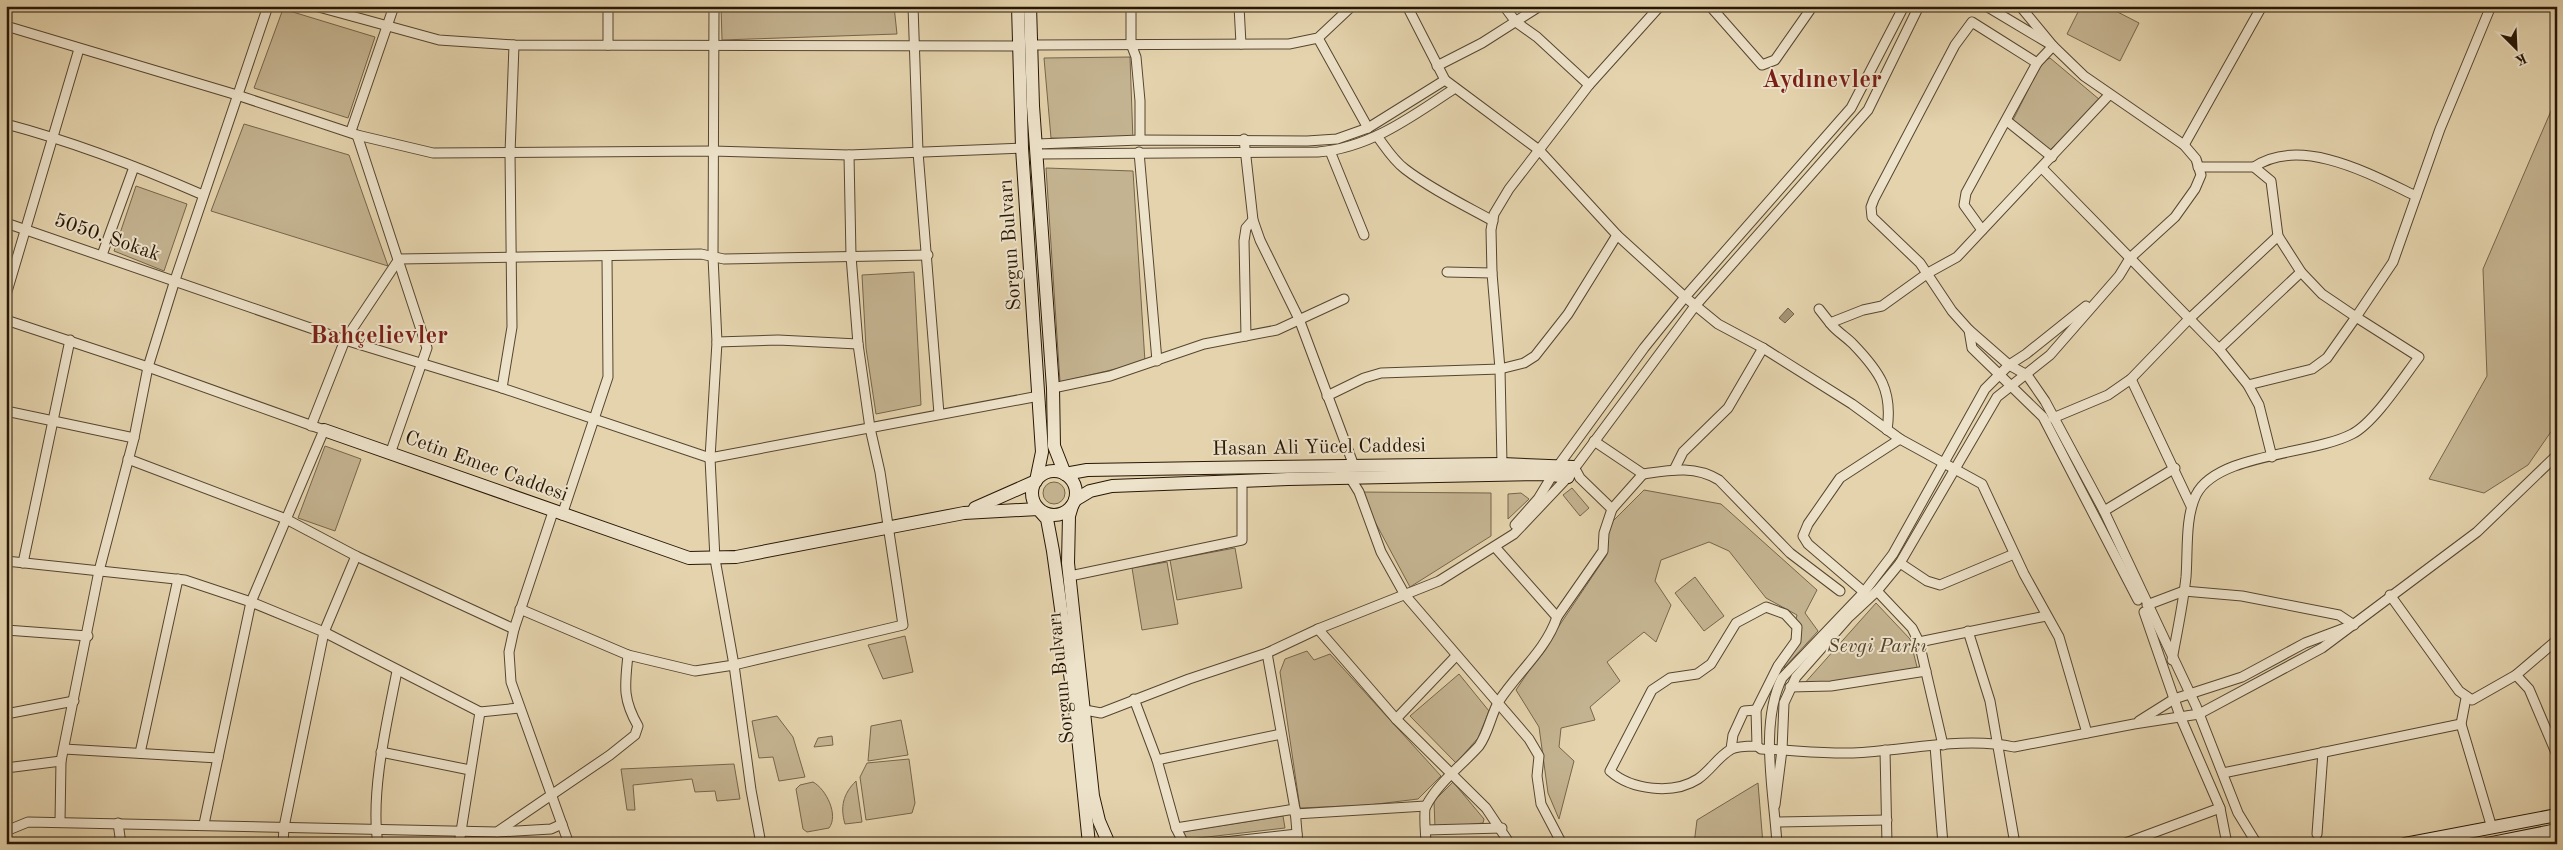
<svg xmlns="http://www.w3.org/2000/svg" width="2563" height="850" viewBox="0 0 2563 850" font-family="'Old Standard TT',serif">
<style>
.green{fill:#c4b390;stroke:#76654a}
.water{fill:#a49374;stroke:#726148}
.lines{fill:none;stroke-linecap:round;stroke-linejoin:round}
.street-casing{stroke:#56462f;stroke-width:11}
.secondary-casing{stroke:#271705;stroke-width:14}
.street{stroke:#ede2ca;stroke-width:9}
.secondary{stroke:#ede2ca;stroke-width:12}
.labels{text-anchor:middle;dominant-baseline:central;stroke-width:4;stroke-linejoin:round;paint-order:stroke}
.street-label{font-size:20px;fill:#271705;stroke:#ede2ca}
.park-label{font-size:20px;font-style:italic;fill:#56462f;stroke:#ede2ca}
.district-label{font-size:25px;font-weight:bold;fill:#7a1f14;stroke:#ede2ca}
</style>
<rect width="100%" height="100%" fill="#e4d3ad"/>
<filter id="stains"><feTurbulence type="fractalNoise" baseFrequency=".004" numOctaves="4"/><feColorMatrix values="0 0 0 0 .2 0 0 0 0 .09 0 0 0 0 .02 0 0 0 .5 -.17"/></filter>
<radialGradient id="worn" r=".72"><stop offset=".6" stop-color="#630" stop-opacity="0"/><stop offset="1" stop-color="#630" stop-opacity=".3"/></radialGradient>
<g class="green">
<polygon points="721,6 894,6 897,34 722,40"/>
<polygon points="2081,6 2106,6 2139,23 2120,61 2067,34"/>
<polygon points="283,9 375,37 348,118 254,88"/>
<polygon points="1130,57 1133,141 1051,138 1044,58"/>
<polygon points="2050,58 2100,100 2050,150 2012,122 2042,62"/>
<polygon points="2557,97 2557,423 2528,465 2484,493 2429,479 2487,376 2483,269"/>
<polygon points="244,124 349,155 388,266 211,211"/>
<polygon points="1046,168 1133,171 1145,362 1060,382"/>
<polygon points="136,186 187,204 164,271 114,251"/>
<polygon points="914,272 921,405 876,414 866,348 862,275"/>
<polygon points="325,446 361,459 335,531 298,518"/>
<circle cx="1054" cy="493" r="11"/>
<polygon points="1572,488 1589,508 1580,516 1563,495"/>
<polygon points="1644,490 1721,504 1817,590 1805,613 1818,631 1784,668 1797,615 1766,598 1729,551 1709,542 1661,560 1655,581 1671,605 1656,642 1644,632 1607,662 1620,681 1590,707 1595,720 1561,728 1559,747 1574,761 1559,819 1548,793 1539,727 1516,690 1606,556 1608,526"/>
<polygon points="1359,492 1491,493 1491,536 1410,587"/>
<polygon points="1521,493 1529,499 1508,519 1508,494"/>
<polygon points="1235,548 1242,588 1177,600 1170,560"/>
<polygon points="1167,562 1178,624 1142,630 1132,568"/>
<polygon points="1695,577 1724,616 1704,631 1675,593"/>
<polygon points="1876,603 1910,639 1918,671 1862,679 1803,685"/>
<polygon points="905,636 913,672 883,679 868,645"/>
<polygon points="1307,651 1314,660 1330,654 1441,776 1418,799 1369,805 1300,808 1280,672 1285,659"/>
<polygon points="1459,674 1489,711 1478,738 1456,763 1410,716"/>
<polygon points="777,716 793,737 805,777 779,781 773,757 759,758 752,721"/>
<polygon points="901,720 908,755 868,761 871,726"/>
<polygon points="832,736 833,745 814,747 818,738"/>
<polygon points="909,759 915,803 912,813 866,820 860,777 867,763"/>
<polygon points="734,764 740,799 717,801 715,791 695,792 692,779 633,785 635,810 627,810 621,769"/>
<path d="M856 781 862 822 845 824C840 807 843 794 856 781Z"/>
<path d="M813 782C826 789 839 815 829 828L807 832 803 829 796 789 800 785Z"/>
<polygon points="1453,782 1484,819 1483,823 1435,828 1434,801"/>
<polygon points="1758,783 1763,844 1694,844 1697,820"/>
<polygon points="1283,816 1285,828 1190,839 1184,839 1181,832"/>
</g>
<polygon class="water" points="1788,308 1794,314 1785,323 1779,318"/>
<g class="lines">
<g class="street-casing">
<g id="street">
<polyline points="315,6 439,40 514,45 1020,46"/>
<polyline points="714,6 713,257 717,342 710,458 715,559 734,665 751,790 761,844"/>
<polyline points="913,6 918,152 939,414"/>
<polyline points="1131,6 1131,44 1136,57 1140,101 1140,140"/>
<polyline points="1239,6 1241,44"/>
<polyline points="1407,6 1445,80 1539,150 1617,235 1685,297 1718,324 1763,348 1852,404 1900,439"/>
<polyline points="1504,6 1516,22 1537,37 1589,85"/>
<polyline points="1710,6 1762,65 1775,60 1810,10 1808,6"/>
<polyline points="1986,6 2048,43"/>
<polyline points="6,26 237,95 357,135 433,153 713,151 849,155 1022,148"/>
<polyline points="1318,38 1368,128"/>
<polyline points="608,45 608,6"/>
<polyline points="1033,45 1289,44 1318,38 1352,6"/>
<polyline points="2037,63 1972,22 1955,45 1874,199 1871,207 1872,217 1920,263 1952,311 1969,330 2009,365 2027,375 2045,401 2104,511 2196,706 2238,813 2257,844"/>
<polyline points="1437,66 1482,43 1540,6"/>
<polyline points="2007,121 2052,157"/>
<path d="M6 124C74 142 139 167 203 195"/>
<polyline points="351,131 394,6"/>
<polyline points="357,135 427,348 390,454"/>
<path d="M1377 136C1386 148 1393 160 1405 169 1431 189 1464 205 1493 221"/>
<polyline points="1244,139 1253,220 1260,240 1299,319 1354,466"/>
<polyline points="1037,144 1140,140 1307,141 1337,139 1368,128 1445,80"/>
<polyline points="2184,145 2262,6"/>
<polyline points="1330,151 1364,235"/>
<polyline points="1139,152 1157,361"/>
<path d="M1038 154 1318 152C1370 148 1413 116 1455 88"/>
<polyline points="2198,167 2254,167 2271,181 2278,236 2301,272 2322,294 2356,317 2327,358 2312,369 2248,385"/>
<path d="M2254 167C2301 135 2372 175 2416 196"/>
<polyline points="2042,168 2219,349 2248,385 2259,405 2272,457"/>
<polyline points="6,223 345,340 502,388 710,458 1039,396"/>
<polyline points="1982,230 1964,205 1966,193 2037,63 2053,46"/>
<polyline points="102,255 134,167"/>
<polyline points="1447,272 1492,273 1500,369 1502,464"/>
<polyline points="1492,273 1491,230 1494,214 1509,189 1589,85 1660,6"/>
<polyline points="6,295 79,49"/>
<polyline points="1819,309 1830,323"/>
<polyline points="6,320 148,367 324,430 251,602 204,824"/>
<polyline points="1969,330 1972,348 2043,417 2138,600"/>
<polyline points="1246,336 1244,241 1246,228 1253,220"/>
<polyline points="717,342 778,340 858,344"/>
<polyline points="2219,349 2301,272"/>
<polyline points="2131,379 2191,506"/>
<polyline points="502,388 512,327 510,153 514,45"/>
<polyline points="1053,388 1110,376 1204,344 1277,330 1344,299"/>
<polyline points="1327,396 1364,378 1381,373 1500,369 1524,363 1535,356 1568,314 1617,235"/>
<polyline points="6,411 134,438"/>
<polyline points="2053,418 2108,395 2131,379 2188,320 2278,236"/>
<polyline points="311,426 345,340 399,259 701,254 724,259 928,255"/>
<path d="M1887 430C1893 391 1880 372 1853 344 1845 336 1837 332 1830 323L1863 310 1882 306 1928 273 1957 257 2109 95"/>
<path d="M1594 441 1643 474C1670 470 1695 465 1719 480L1790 553 1840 591"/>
<polyline points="128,459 286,519 356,556 514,629"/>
<polyline points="1574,467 1580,478 1612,509 1643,474"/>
<polyline points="1674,470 1683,452 1728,408 1763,348"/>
<polyline points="1351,479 1359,492 1381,552 1405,595 1529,739 1539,756 1537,776 1541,804 1562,844"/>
<polyline points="2104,511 2175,468"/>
<polyline points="553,512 514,629 509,652 511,682 569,844"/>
<polyline points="562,515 608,377 607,257"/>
<polyline points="1515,525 1538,499 1558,466 1644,348 1685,297 1851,108 1904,6"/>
<polyline points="6,561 185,580 251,602 324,632 480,712 519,708"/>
<polyline points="23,563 70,340"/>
<polyline points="1900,563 1927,581 1940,585 2014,554"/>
<polyline points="1070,576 1242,540 1242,481"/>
<polyline points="1877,591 1912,628 1919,642 1943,745"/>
<polyline points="1864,592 1808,544 1803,536 1808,524 1840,478 1900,439 1982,484 2024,574 2059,637 2087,733"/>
<polyline points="2390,595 2459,691 2472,700 2516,675 2557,640"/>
<polyline points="2147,605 2184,591 2242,596 2339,615 2354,625"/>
<polyline points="520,609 628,655 695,671 734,665 903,625 880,472 870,428 858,344 851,256 849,155"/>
<polyline points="2144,612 2180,716 2220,808 2227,844"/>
<polyline points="1557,617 1603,551 1604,533 1612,509"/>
<polyline points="1318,629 1396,719 1486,808 1510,844"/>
<polyline points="6,630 88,636"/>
<polyline points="1968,631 1990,701 2015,844"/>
<polyline points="1919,642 2046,616"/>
<polyline points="1267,653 1295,809 1298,844"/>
<path d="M2172 660C2177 632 2183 605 2186 577 2188 551 2185 518 2196 495 2217 453 2312 455 2352 434 2374 423 2403 378 2419 357L2356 317 2393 262 2440 129 2491 6"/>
<polyline points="2516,675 2529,689 2557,755"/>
<polyline points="1790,687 1831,686 1926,671"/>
<polyline points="2466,698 2461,724 2492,828"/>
<polyline points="1134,699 1157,760 1176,828 1184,844"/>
<polyline points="1085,710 1101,713 1189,679 1267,653 1318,629 1439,581 1514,534 1568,477 1695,306 1868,110 1919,6"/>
<polyline points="6,714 74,701"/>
<polyline points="1396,719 1456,656"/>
<polyline points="2139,721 2174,699 2242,677 2305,643 2345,628"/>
<path d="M1757 746 1756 710 1778 666 1796 641 1797 627 1785 614 1766 607 1736 623 1711 664 1697 674 1670 678 1652 690 1610 771C1631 790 1673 795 1698 779 1710 771 1718 757 1730 750 1736 746 1749 746 1757 746L1761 749C1792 750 1823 754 1853 753 1904 751 1964 736 2014 747L2134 724 2199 714 2322 648 2477 532 2557 455"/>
<polyline points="1935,746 1943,844"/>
<polyline points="64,749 218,758"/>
<polyline points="1731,749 1733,735 1744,711 1756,710"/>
<polyline points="1885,750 1887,844"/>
<polyline points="381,752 470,770"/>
<polyline points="140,753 178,579"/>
<polyline points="1157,760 1281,734"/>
<polyline points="6,768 61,761"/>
<polyline points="2223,773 2461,724"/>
<polyline points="1775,805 1782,750 1784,703 1796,677 1848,618 1877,591 1900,563 1997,397 2050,355 2119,276 2130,258 2175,217 2195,189 2201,175 2196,159 2184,145 2084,76 2053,46 2020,6"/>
<polyline points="1295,814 1426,806"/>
<polyline points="60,822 61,761 99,571 134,438 148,367 175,280 268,6"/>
<polyline points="1776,822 1887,820"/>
<polyline points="118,823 121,844"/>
<polyline points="1176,828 1295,809"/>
<polyline points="1426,830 1502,828"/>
<path d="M6 831 28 822 497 832 610 755 635 735 638 726C622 698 625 685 628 655"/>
<polyline points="497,832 551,829 562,824"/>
<polyline points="2317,834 2323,752"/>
<polyline points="283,844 284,827 324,632 356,556"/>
<path d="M378 844C370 793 387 722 397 671"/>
<polyline points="459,844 480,712"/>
<polyline points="1206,844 1297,834"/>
<path d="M1426 844C1426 836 1423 811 1426 806 1439 782 1461 766 1479 746 1489 732 1491 714 1499 701 1518 672 1546 650 1557 617L1495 547"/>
<path d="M1777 844C1774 793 1759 725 1782 678L1864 592 1893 554 1985 389 2009 365 2026 354 2086 306"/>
<polyline points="2123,844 2220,808"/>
</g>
</g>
<g class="secondary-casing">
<g id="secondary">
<polyline points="1030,6 1033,106 1053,388 1054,446 1065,474 1087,470 1204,468 1502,464 1574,467"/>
<polyline points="324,430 689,558 736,557 964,513 1038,509 1047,519 1053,551 1076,717 1089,844"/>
<circle cx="1054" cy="493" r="22"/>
<polyline points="1075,500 1090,491 1112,486 1288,479 1543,474 1568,477"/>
<polyline points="1072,506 1069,516 1068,563 1093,796 1099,821 1109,844"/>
<polyline points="975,508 1036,481 1042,452 1022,148 1018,6"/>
<polyline points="2405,844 2557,815"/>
<polyline points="2487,844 2557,830"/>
</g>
</g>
<use href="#street" class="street"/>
<use href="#secondary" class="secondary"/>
</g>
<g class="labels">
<g class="street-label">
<text transform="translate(107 238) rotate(19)">5050. Sokak</text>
<text transform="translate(1011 245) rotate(-94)">Sorgun Bulvarı</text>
<text transform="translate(1319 448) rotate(-1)">Hasan Ali Yücel Caddesi</text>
<text transform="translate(486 467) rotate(20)">Cetin Emec Caddesi</text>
<text transform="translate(1062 678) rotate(-96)">Sorgun Bulvarı</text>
</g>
<g class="park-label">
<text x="1877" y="647">Sevgi Parkı</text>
</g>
<g class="district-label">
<text x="1822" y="80">Aydınevler</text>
<text x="379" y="336">Bahçelievler</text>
</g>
</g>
<rect width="2563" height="850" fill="none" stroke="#e4d3ad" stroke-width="25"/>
<rect x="8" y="8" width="2548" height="835" fill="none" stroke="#271705" stroke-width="2.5"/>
<rect x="12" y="12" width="2538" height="825" fill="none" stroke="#271705"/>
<g transform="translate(2516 48) rotate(156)" stroke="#ede2ca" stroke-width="4" paint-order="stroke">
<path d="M0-4L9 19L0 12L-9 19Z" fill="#271705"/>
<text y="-8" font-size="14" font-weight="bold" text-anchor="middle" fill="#271705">K</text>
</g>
<rect width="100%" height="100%" filter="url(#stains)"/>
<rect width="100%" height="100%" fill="url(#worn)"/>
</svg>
